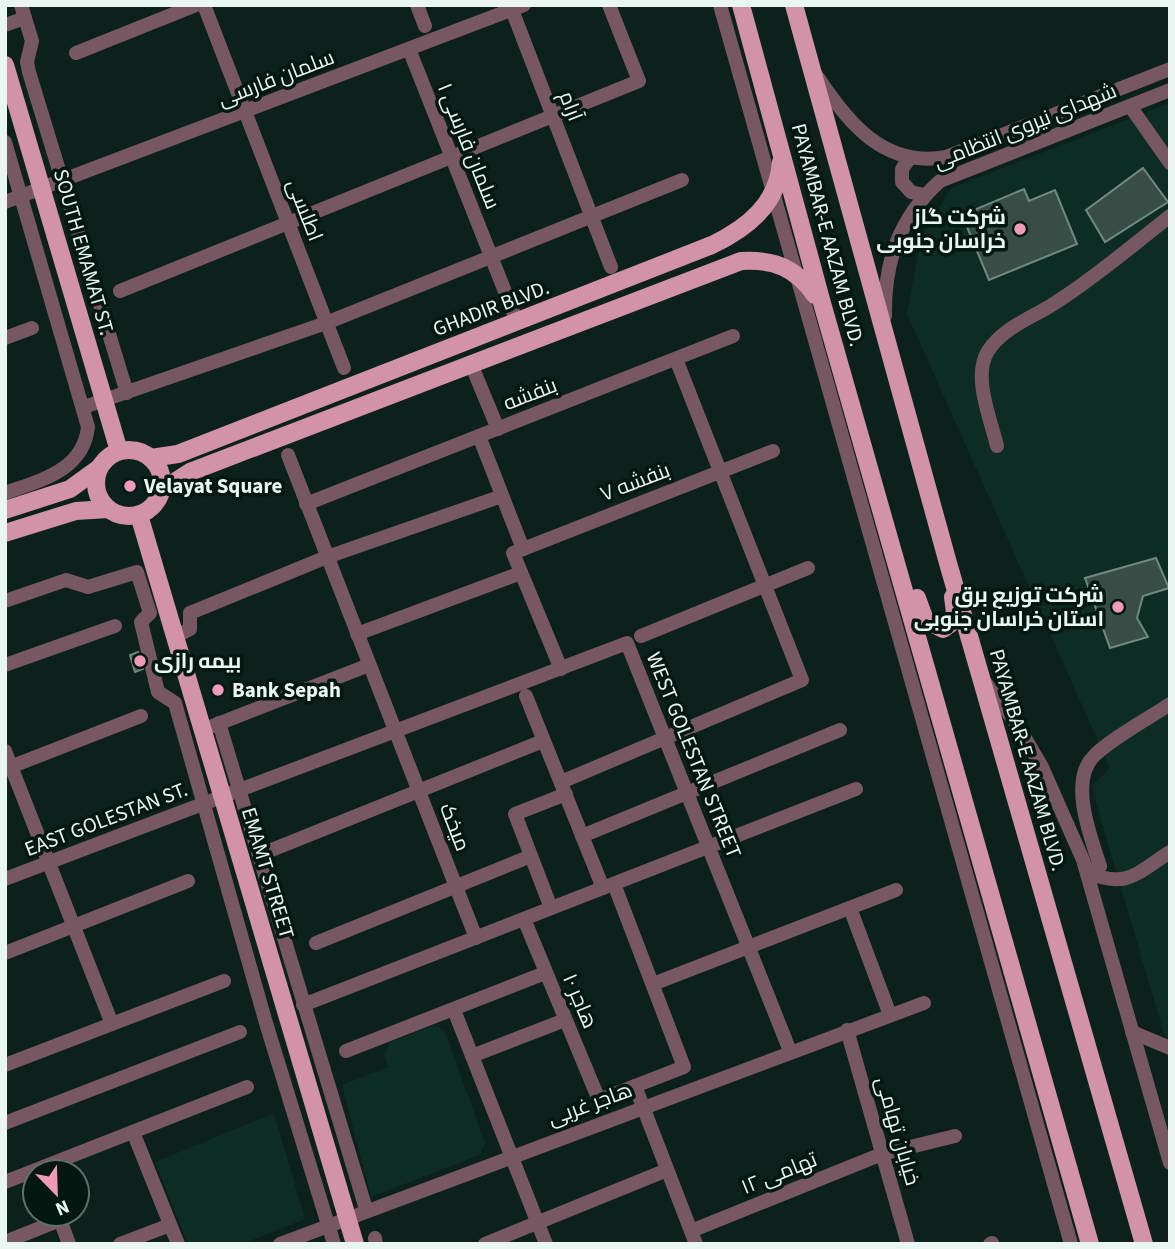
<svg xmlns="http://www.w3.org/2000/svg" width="1175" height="1249" viewBox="0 0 1175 1249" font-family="'Source Sans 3',Cairo,sans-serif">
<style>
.built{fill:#0d2c23}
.building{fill:#374d46;stroke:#728981;stroke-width:2}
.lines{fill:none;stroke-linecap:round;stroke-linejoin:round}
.minor{stroke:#765762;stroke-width:14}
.major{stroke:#d292a8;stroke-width:18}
.poi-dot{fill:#ef9ab8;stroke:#041812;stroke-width:2.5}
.labels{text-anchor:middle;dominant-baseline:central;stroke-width:7;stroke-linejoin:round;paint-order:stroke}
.street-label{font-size:21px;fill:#eaf6f2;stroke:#041812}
.poi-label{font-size:21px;font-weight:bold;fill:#eaf6f2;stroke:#041812;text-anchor:start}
</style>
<rect width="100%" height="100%" fill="#0c211b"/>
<g class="built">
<polygon points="1170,103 1170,1054 1091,786 1110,768 907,314 921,238 951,188"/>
<polygon points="434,1025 445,1031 485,1143 480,1155 371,1197 342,1085 388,1067 384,1054 390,1042"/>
<polygon points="274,1113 305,1219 242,1244 188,1244 155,1162"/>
</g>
<g class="building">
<polygon points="1143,168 1168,202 1105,242 1086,210"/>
<polygon points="1024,189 1029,201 1055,190 1077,244 989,280 962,215"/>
<polygon points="1156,558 1169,588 1143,596 1137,618 1148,637 1110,648 1085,578"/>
<polygon points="138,652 143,669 135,672 130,655"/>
</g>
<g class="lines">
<g class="minor">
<polyline points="21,5 32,41 27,62 29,72 127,393"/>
<polyline points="204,5 344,368"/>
<polyline points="417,5 425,26"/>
<polyline points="720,5 1071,1244"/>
<polyline points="512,10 611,267"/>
<polyline points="5,25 25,18"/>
<polyline points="409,49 517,322"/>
<polyline points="76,53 196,5"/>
<path d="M817 76C848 123 884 168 946 157L1170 69"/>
<polyline points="1130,106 1170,163"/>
<path d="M5 142 88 427C83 471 41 480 5 493"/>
<polyline points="909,159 902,169 902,182 911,192 924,195"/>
<polyline points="5,202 524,5"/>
<polyline points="120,291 639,81 609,5"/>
<path d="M885 316C884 262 899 218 940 181L1170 90"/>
<polyline points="5,338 32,328"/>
<polyline points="471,364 498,429"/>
<polyline points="84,407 326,323 682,180"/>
<polyline points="479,436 523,549"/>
<path d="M997 446C991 420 972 376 988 351 1004 326 1035 317 1058 301 1097 276 1133 245 1170 216"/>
<polyline points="288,455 476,938"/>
<polyline points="306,504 733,336"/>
<polyline points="5,601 66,580 88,587 137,572 150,613 141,622 158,692 175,703 266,1023 334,1244"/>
<polyline points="357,634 521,573"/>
<polyline points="176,636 190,629 190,613 327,557 502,496"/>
<polyline points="641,636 808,568"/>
<polyline points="5,665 115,626"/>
<polyline points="561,669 513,553 773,451"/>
<polyline points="984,681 1018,726 1042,767 1083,860 1170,1163"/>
<polyline points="526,696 603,888"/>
<polyline points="219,723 366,1209"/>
<polyline points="210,727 369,665"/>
<polyline points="5,751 112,1024"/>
<polyline points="5,769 141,716"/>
<polyline points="561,782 802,680 676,359"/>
<polyline points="582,836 840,730"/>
<polyline points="259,855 543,741"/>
<path d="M1087 873 1100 866C1091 838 1069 782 1093 757 1110 739 1148 719 1170 704"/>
<path d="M1087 873C1129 888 1135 874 1170 852"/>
<polyline points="5,879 627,643 790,1051"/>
<polyline points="551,908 515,814 566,794"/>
<polyline points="850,908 890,1015"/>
<polyline points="524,919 599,1100 684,1067 614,884"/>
<polyline points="316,943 531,856"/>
<polyline points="5,953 188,881"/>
<polyline points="653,984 896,890"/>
<polyline points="303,1005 856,789"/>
<polyline points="454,1010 546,1244"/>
<polyline points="847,1030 908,1244"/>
<polyline points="1132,1032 1170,1048"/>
<polyline points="346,1051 545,973"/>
<polyline points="472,1056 565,1020"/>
<polyline points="5,1065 224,981"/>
<polyline points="635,1086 696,1244"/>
<polyline points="5,1123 240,1032"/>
<polyline points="133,1132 178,1244"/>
<polyline points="5,1182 247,1087"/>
<polyline points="58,1214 69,1244"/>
<polyline points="691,1231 882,1154 955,1136"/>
<polyline points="375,1238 376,1244"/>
<polyline points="5,1242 60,1220"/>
<polyline points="120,1244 170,1225"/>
<polyline points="280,1244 924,1003"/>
<polyline points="485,1244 667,1170"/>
<polyline points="990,1244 992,1243"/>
</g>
<g class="major">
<polyline points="741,5 822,303 1090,1244"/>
<polyline points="794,5 948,563 1144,1244"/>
<polyline points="5,65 119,451"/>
<circle cx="129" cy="483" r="33"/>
<path d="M151 458 178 454 712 245C747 228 778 204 781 162"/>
<path d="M162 490 190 472 741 261C774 259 796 268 815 295"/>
<polyline points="5,510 70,489 99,468"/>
<polyline points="139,515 355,1244"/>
<polyline points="5,533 76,511 108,509"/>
<polyline points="917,598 925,620 943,629 950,624 955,612 953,597"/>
</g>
</g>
<g class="poi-dot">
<circle cx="1020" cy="229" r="7"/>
<circle cx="130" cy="486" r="7"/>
<circle cx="1118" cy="607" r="7"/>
<circle cx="140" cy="661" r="7"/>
<circle cx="218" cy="690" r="7"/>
</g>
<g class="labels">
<g class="street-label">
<text transform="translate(276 78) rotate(-21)">سلمان فارسی</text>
<text transform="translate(571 106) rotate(69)">آرام</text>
<text transform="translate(1025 126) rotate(-22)">شهدای نیروی انتظامی</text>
<text transform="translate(469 146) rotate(68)">سلمان فارسی ۱</text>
<text transform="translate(305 210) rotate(69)">اطلسی</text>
<text transform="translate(828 235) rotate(75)">PAYAMBAR-E AAZAM BLVD.</text>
<text transform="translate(84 252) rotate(74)">SOUTH EMAMAT ST.</text>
<text transform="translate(491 308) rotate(-21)">GHADIR BLVD.</text>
<text transform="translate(530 394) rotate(-21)">بنفشه</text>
<text transform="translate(635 482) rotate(-21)">بنفشه ۷</text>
<text transform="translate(694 755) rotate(68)">WEST GOLESTAN STREET</text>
<text transform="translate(1028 760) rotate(74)">PAYAMBAR-E AAZAM BLVD.</text>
<text transform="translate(106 819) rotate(-21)">EAST GOLESTAN ST.</text>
<text transform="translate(455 827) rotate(69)">میخک</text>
<text transform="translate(268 873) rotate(73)">EMAMT STREET</text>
<text transform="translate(580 1001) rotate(67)">هاجر ۱۰</text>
<text transform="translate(590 1104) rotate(-20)">هاجر غربی</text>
<text transform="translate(898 1131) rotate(74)">خیابان تهامی</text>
<text transform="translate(779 1173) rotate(-22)">تهامی ۱۲</text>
</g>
<g class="poi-label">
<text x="1006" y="217" text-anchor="end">شرکت گاز<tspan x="1006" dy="24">خراسان جنوبی</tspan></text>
<text x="144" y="486">Velayat Square</text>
<text x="1104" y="595" text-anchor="end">شرکت توزیع برق<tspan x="1104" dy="24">استان خراسان جنوبی</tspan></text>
<text x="154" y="661">بیمه رازی</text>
<text x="232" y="690">Bank Sepah</text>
</g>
</g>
<rect width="1175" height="1249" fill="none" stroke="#eaf6f2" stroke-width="14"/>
<g transform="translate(56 1193) rotate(157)"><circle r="33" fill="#041812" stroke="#60716c" stroke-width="2"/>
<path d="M0-5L12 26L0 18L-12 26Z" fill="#ef9ab8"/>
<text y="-10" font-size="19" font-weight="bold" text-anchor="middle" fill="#eaf6f2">N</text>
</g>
</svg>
